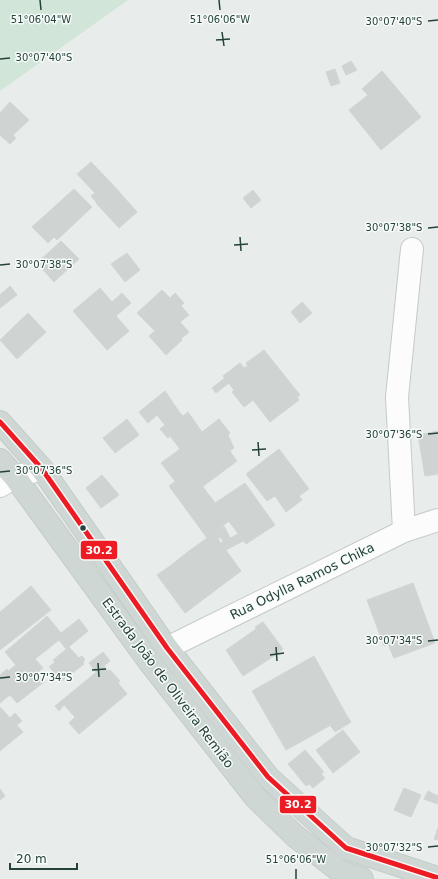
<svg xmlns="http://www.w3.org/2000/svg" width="438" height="879" viewBox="0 0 438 879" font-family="'DejaVu Sans',sans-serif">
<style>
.green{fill:#d1e6d8}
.building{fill:#cfd4d2;stroke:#d1d6d4}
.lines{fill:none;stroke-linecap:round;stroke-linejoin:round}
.minor-casing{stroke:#c5cac8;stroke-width:24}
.major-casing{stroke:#c3ccc9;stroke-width:24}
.minor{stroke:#fcfcfc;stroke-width:22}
.major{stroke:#cfd7d5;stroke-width:22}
.bus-1-casing{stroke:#f7fbf9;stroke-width:8}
.bus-1{stroke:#ed1c24;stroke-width:5}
.ticks{fill:none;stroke:#24423a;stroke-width:1.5}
.bus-dot{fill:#24423a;stroke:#f7fbf9;stroke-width:1.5}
.labels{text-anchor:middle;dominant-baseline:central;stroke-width:3;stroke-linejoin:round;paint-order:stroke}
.street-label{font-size:13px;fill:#24423a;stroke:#f7fbf9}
.ticks-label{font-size:10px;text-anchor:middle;fill:#24423a;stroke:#f7fbf9;stroke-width:3;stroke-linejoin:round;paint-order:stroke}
.line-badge{stroke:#f7fbf9;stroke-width:1.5}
.badge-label{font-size:11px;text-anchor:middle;font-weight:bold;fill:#fff}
</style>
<rect width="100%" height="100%" fill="#e8edeb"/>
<polygon class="green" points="0,0 128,0 0,91"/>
<g class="building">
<polygon points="351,61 357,70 346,75 342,66"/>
<polygon points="335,69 340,83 331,86 326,72"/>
<polygon points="382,71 421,117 381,150 349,110 368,95 362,89"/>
<polygon points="10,102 29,120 13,135 16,138 10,144 0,135 0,113"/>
<polygon points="91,162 114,186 97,203 91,196 95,193 77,174"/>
<polygon points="114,186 137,212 119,228 96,203"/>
<polygon points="74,189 92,207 57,240 54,237 48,243 32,227"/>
<polygon points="253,190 261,200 251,208 243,198"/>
<polygon points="61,241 79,259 54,282 37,263"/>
<polygon points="127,253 140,270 125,282 111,264"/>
<polygon points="10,286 17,295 0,308 0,295"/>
<polygon points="100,288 112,302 122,293 131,303 116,316 129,331 107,350 73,311"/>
<polygon points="162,290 170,298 175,293 184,303 155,331 137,313"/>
<polygon points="302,302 312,313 300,323 291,312"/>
<polygon points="181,306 189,315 180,322 189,332 181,339 165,322"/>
<polygon points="28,313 46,332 17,359 0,340"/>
<polygon points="165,322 182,340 166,355 149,336"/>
<polygon points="264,350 300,395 297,397 299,400 270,422 253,400 244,407 232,392 234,390 223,376 240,363 244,368 248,366 246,363"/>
<polygon points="225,378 229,383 216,393 212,388"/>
<polygon points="165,391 180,413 165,425 157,415 148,423 139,412"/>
<polygon points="188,412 202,432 219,419 230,433 228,435 234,448 230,451 224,443 194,467 170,436 168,438 160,429 180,413 183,416"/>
<polygon points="127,419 139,435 115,453 103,438"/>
<polygon points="438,431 438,474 425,476 418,435"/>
<polygon points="224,443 237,461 202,487 190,470"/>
<polygon points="180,449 194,467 175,481 161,463"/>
<polygon points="279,449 309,489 299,496 302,500 286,512 275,496 267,501 246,474"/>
<polygon points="190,470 229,521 207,538 169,486"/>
<polygon points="102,475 119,495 101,508 86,488"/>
<polygon points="245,483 275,525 246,544 215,503"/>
<polygon points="224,526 230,538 223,542 221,537 224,535 222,532 216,536 214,533"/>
<polygon points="222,532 224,535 218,539 241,571 185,613 157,575 170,566 196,601 214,587 189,551 214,533 216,536"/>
<polygon points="238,534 243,541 226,550 221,543"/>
<polygon points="189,551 214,587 196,601 170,566"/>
<polygon points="413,583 435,643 394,658 388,644 384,646 367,600"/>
<polygon points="31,586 51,610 0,650 0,612"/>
<polygon points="47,616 61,633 79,619 88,631 66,649 59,640 35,659 43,668 0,703 0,675 7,669 8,671 16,665 5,652"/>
<polygon points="263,622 283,649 274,656 255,627"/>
<polygon points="256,629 274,656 243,676 226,650"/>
<polygon points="69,647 79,658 82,656 85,660 83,662 84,664 62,681 49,667 55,662 53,660"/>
<polygon points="103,652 110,661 96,672 89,663"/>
<polygon points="314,656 347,716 286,750 252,691"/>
<polygon points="104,666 108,671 110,670 120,681 118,683 127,694 79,734 69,723 75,717 64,705 59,711 55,706"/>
<polygon points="36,673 44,682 17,703 10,695"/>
<polygon points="0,707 23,732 0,751"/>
<polygon points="15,713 22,721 17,725 10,718"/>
<polygon points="347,716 351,722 335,732 330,725"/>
<polygon points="343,730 360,752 333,773 316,750"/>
<polygon points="305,750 324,772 321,774 325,778 313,788 309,784 306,786 288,764"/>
<polygon points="404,788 421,795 411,817 394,810"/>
<polygon points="0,789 5,796 0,800"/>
<polygon points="428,791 438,796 437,804 424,799"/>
<polygon points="438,828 438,840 434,839"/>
</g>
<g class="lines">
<g class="minor-casing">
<g id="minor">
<polyline points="0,486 15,477 42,469"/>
<polyline points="404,531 397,397 412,249"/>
<polyline points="167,648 404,531 438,520"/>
</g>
</g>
<g class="major-casing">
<g id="major">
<polyline points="0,422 42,469 167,648 268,777 346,848 438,878"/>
<polyline points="0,460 15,477 148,660 256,798 295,836 341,872 362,879"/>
</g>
</g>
<use href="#minor" class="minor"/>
<use href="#major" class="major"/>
<g class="bus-1-casing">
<polyline id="bus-1" points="0,422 42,469 167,648 268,777 346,848 438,878"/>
</g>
<use href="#bus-1" class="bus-1"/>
</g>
<path class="ticks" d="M40 0 41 10M219 0 220 10M428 21 438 20M222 32 224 46M216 40 230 39M0 59 10 58M428 228 438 227M240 237 241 251M234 245 248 244M0 265 10 264M428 434 438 433M258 442 259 456M252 450 266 449M0 472 10 471M428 641 438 640M276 647 277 661M270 655 284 653M98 663 99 677M92 670 106 669M0 678 10 677M428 847 438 846M296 869V879"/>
<circle class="bus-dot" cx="83" cy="528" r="3.5"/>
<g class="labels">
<g class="street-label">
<text transform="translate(302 581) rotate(-26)">Rua Odylla Ramos Chika</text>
<text transform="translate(168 683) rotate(53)">Estrada João de Oliveira Remião</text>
</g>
</g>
<g class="ticks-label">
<text x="41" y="23">51°06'04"W</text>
<text x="220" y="23">51°06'06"W</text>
<text x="394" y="25">30°07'40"S</text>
<text x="44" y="61">30°07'40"S</text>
<text x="394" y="231">30°07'38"S</text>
<text x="44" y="268">30°07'38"S</text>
<text x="394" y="438">30°07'36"S</text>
<text x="44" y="474">30°07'36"S</text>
<text x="394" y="644">30°07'34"S</text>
<text x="44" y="681">30°07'34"S</text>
<text x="394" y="851">30°07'32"S</text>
<text x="296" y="863">51°06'06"W</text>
</g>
<g class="line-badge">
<rect x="80" y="540" width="38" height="20" rx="4" fill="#ed1c24"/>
<rect x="279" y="795" width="38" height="19" rx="4" fill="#ed1c24"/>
</g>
<g class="badge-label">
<text x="99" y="554">30.2</text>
<text x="298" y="808">30.2</text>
</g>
<path d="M10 863v6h67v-6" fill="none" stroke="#24423a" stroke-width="2"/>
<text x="16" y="863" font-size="12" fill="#24423a" stroke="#f7fbf9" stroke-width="3" paint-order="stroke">20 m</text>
</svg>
